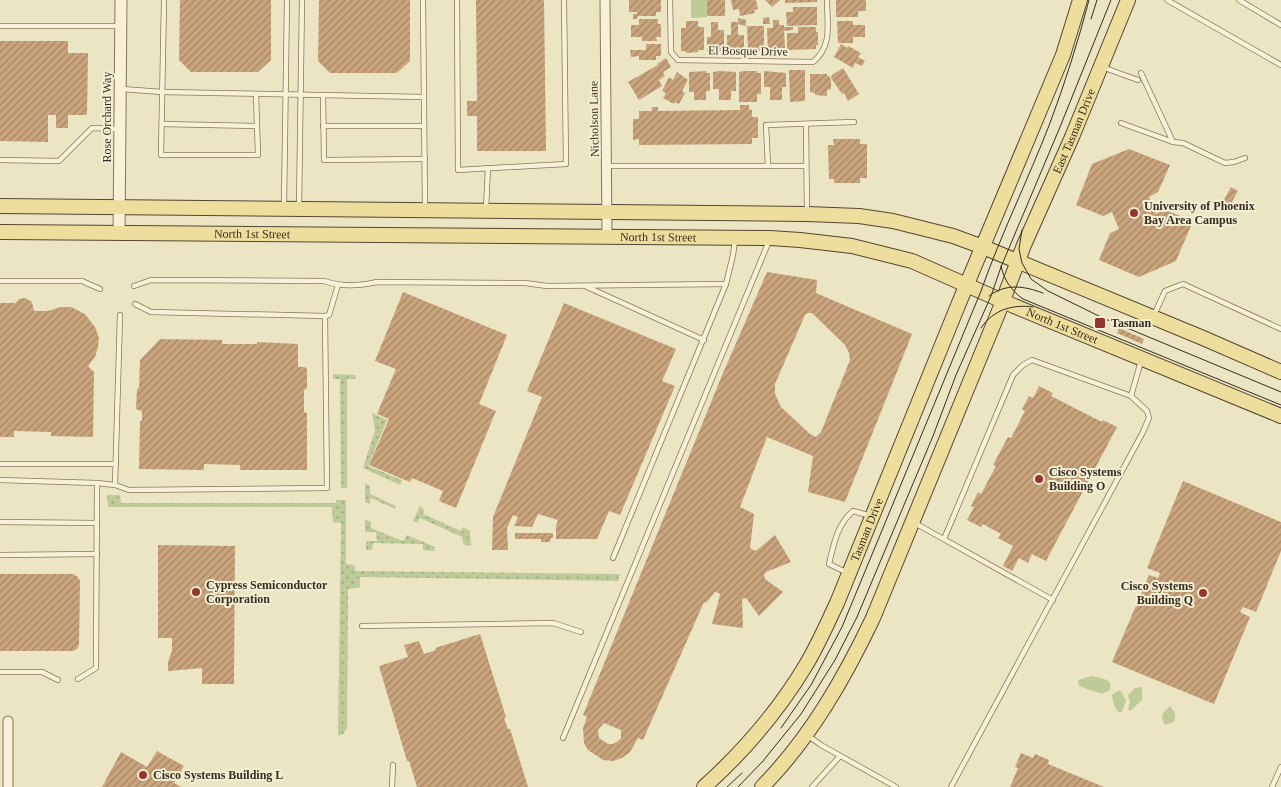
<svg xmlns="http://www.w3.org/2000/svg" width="1281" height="787" viewBox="0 0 1281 787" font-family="'Times New Roman',serif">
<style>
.grass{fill:url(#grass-dots)}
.green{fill:#bfca99}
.building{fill:url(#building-hatch);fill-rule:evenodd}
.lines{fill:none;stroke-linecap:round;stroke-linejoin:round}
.service-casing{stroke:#87775b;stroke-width:6}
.minor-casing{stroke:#87775b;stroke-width:11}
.tertiary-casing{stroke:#87775b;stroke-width:13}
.primary-casing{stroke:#54452f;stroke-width:16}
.service{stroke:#f8f1d7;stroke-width:4.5}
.minor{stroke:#f8f1d7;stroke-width:9}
.tertiary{stroke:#f8f1d7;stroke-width:11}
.primary{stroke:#eede9e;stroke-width:14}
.tram{stroke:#372d1f;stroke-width:1}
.poi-dot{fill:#93372e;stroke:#f4eed4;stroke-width:2}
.labels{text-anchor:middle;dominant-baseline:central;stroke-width:4;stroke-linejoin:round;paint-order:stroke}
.street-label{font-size:12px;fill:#372d1f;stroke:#f4eed4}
.poi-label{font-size:12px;font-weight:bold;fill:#372d1f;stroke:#f4eed4;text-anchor:start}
</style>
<defs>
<pattern id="grass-dots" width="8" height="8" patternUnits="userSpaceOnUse" patternTransform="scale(1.25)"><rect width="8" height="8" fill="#bfca99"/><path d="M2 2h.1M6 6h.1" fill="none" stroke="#9ca47c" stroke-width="1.8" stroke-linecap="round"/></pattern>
<pattern id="building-hatch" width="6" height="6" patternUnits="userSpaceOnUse" patternTransform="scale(1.25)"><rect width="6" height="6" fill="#c9a47c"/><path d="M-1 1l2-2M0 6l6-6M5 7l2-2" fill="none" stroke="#a48665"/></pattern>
</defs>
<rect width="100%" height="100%" fill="#ece5c4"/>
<g class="grass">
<polygon points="333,374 355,375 356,379 347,379 347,488 341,488 340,379 333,379"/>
<polygon points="372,413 387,420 368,466 402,480 400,485 363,468 375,430"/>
<polygon points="365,483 370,486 370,494 396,506 395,509 371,498 370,504 365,502"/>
<polygon points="107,495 120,495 121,503 336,503 336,500 346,500 346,564 355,565 355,571 620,574 618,581 360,577 360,587 348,589 347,728 343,734 338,736 341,523 333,522 332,507 108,507"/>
<polygon points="420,506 424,510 423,514 461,531 463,527 470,531 471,546 464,545 462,537 420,518 417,523 413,521"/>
<polygon points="365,519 371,522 371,528 403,541 407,535 435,547 434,551 423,550 423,544 373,543 372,550 366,550 366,541 377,541 376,532 365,532"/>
</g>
<g class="green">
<polygon points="691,0 707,0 707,17 691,18"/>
<polygon points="1092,676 1107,680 1110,683 1110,690 1102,694 1079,686 1078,680"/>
<polygon points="1142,687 1142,700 1130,711 1128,709 1130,702 1128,695 1135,688"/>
<path d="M1118 691H1121L1126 701 1122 712H1119C1114 708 1113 701 1112 695Z"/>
<path d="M1170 706C1175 711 1176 715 1174 722L1165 725 1162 718 1163 713Z"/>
</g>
<g class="building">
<polygon points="180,0 271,0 271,60 258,72 191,72 179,60"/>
<polygon points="319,0 410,0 410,61 397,73 330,73 318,61"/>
<polygon points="476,0 544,0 546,151 477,151 477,116 467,116 467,101 477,101"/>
<polygon points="629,0 661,0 661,12 656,12 656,16 638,16 637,19 633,19 633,14 637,14 637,12 629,12"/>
<rect x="707" y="0" width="18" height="16"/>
<polygon points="731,0 756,0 758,9 754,10 755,13 740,16 739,9 733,10"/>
<polygon points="765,0 780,0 772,7"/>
<polygon points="785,0 817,0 817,2 788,3 785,3"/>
<polygon points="836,0 866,0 866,11 858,11 858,17 836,17"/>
<polygon points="793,7 817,7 817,25 787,26 786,12 793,12"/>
<polygon points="769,17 770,24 763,24 763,18"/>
<polygon points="738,18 746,20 746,26 738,24 738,35 744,35 744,50 732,52 732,50 727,50 727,35 731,35 731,22 738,22"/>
<polygon points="639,19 658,19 658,24 661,24 661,37 656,37 657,41 642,41 642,37 631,37 631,25 639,25"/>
<polygon points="773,20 779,20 779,25 784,25 784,27 793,27 793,30 784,31 785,48 779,48 779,50 768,51 767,28 773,28"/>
<polygon points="686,21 698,21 698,27 704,27 704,50 698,50 698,52 686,53 686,51 681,51 681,28 686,28"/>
<polygon points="837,21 853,21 853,25 865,25 865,37 853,37 853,43 838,43"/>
<polygon points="711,22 718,22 718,30 724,30 724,50 719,51 719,53 707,52 707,37 711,37"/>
<polygon points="747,26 764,26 764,51 748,51"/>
<polygon points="798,27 816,27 816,32 818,32 818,45 816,45 816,49 787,50 787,33 798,33"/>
<polygon points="0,41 68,41 68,53 88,53 87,115 68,115 68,128 56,128 56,115 48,115 48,142 0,141"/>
<polygon points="646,44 661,44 661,56 656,56 656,60 639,60 639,56 631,57 630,50 646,50"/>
<polygon points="841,44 847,48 848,46 861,53 858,57 865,61 862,66 855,63 853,68 834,57"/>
<polygon points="666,58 671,67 663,72 665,76 659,80 662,86 639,100 628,82 658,65 657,64"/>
<polygon points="843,68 859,94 848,101 844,93 842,94 831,78 832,75"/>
<polygon points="789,70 805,70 805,101 790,102"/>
<polygon points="706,71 706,73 710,73 710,91 706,91 706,100 694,100 694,92 689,92 689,72"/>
<polygon points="719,71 736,72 736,91 731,91 731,100 719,100 719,89 713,89 713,72"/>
<polygon points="744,71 757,71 757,73 761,73 761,94 757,94 757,102 739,102 739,72"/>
<polygon points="764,71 786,73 786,87 782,87 782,100 770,100 770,87 764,87"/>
<polygon points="677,72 688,80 682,91 685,93 679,104 675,102 674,104 663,98 666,93 662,91 669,77 673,80"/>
<polygon points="810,74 827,74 827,76 829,76 831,80 831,89 827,90 827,96 815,95 815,93 810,92"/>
<polygon points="740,105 749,105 749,109 752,110 752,117 758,117 758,138 752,138 752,144 639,145 639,139 633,140 633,119 639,119 639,111 652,111 652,107 658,107 658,111 740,110"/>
<polygon points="833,139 860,139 860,144 867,144 867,178 860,178 860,183 834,183 834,179 829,179 828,145 834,145"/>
<polygon points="1129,149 1170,165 1158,192 1149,197 1156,214 1165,210 1193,221 1176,261 1139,277 1099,260 1110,233 1119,229 1112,212 1103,216 1076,205 1092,164"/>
<polygon points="1231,187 1238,191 1229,207 1222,203"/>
<path d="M767 272 817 280 816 293 912 334 845 502 808 492 813 456 767 437 740 507 754 514 750 548 755 551 757 550 775 535 791 562 766 572 764 575 765 579 783 592 759 616 746 598 742 599 743 628 712 624 720 595 719 593 715 592 706 603 704 602 643 740 638 738 630 752 622 758 613 761 603 760 588 750 584 743 583 728 587 717 583 715 723 373ZM808 313H812L845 345 849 353 850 360 821 432 816 437 810 434 781 407 775 394V384L805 315ZM604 723 621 730V738L618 741 613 744H608L599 738 598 730Z"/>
<polygon points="403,292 507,335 479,404 496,411 456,508 439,501 443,491 412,478 410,482 369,465 389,419 377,414 396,369 375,361"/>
<polygon points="25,298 32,302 34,311 48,311 61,307 71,307 85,314 95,327 99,338 98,347 95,357 88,366 94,372 93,437 51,436 51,432 14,431 14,437 0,437 0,303 14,303 14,304 19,299"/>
<polygon points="564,303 676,349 662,381 675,386 620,515 609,511 597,539 556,539 556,526 558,520 538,514 532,527 514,526 518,517 513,515 507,528 508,550 492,550 493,517 542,397 527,391"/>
<polygon points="1119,328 1144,339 1142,344 1117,333"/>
<polygon points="160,339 222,340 222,344 257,344 257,342 298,344 298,367 305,367 307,369 307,388 304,390 304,412 307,413 307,470 240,470 240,465 204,464 204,470 139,469 140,421 142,421 142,411 136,409 137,389 139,388 140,360"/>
<polygon points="1039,386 1053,393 1051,396 1102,422 1103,420 1117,427 1046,561 1032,554 1028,563 1019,558 1012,571 1003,566 1013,546 998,538 1001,534 983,524 981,527 967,520 974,507 971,506 978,492 981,494 996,466 993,465 1008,437 1011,438 1025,411 1022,409 1029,396 1033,398"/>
<polygon points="1183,481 1281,522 1281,551 1256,612 1243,607 1240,612 1250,617 1214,704 1112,662 1149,575 1158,578 1160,573 1147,568"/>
<polygon points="515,533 551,533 553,534 553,538 551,538 550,542 541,542 541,539 515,539"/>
<polygon points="158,545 235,546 234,684 202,684 202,668 168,671 168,662 172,651 172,638 158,638"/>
<polygon points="0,574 73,574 78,577 80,581 79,645 77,649 73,651 0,651"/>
<polygon points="480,634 506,717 504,718 508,729 510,729 528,787 417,787 409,761 407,761 379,666 408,657 404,645 419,641 424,654 436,650 435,648"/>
<polygon points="157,751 184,766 174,783 181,787 102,787 121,752 147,767"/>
<polygon points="1021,753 1033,758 1035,754 1049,760 1048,764 1104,787 1010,787 1018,768 1015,767"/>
</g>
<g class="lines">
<g class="service-casing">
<g id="service">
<polyline points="164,0 161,155 258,155 256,94"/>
<polyline points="423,0 425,208"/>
<polyline points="457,0 458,170 566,164 564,0"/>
<path d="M670 0 671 52 678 60 813 62C833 46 827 23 827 0"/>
<polyline points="1167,0 1281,65"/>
<polyline points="1239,0 1281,25"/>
<polyline points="0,26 119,26"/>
<polyline points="1102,67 1138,80"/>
<polyline points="1141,73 1173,142 1183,143 1225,163 1234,162 1245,158"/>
<polyline points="122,89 162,92 424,97"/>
<polyline points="323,95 324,160 425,159"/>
<polyline points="1121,123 1173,142"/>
<polyline points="162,124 257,126"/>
<polyline points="806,125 807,212"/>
<polyline points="323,126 424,126"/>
<polyline points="0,160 59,161 92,128 118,129"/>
<polyline points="607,166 806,166"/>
<polyline points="768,166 766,125 854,122"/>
<polyline points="284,206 287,0"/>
<polyline points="299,207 302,0"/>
<polyline points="486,208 488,168"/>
<polyline points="0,281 82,281 100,289"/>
<path d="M134 286 151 280 324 281C342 287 358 286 377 282L525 283 547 286 726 284"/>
<polyline points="585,286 704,340"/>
<polyline points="135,304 151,312 325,316 329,315 338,285"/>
<polyline points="1154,315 1165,291 1183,284 1281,329"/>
<polyline points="1131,396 1141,361"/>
<polyline points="0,464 116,464"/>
<polyline points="0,480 97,483 115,485 129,490 327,488 325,316"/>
<polyline points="115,485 120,315"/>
<polyline points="0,522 97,523"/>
<polyline points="913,522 1053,600"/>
<polyline points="944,539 1013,375 1023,365 1032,360 1131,396 1147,411 1149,418 1143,432 951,787"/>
<polyline points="0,555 97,554"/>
<polyline points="613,558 726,284 733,255 735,240"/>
<path d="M848 573 829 564C834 543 837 525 853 511L871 516"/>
<polyline points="362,626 553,623 581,632"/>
<polyline points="0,672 42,672 58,680"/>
<polyline points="78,679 96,668 97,483"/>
<polyline points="807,735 821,745 896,787"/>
<polyline points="563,738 769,241"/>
<polyline points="392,787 393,765"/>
<polyline points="812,787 840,756"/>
<polyline points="1272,787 1281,767"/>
</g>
</g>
<g class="minor-casing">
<g id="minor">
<polyline points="605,0 607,237"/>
<polyline points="8,787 8,721"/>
</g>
</g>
<g class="tertiary-casing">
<polyline id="tertiary" points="119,233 121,0"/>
</g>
<g class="primary-casing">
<g id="primary">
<polyline points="0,206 807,214 859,216 893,221 953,236 983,247 1203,338 1281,372"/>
<path id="s1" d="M0 232 770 238 800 240 852 246 912 261 1014 306 1281 416"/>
<path id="s2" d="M704 787C743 752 779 710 806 665 818 645 827 624 837 603L959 303 1063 55 1080 0"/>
<path id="s3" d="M762 787C810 738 844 679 873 618L999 311 1024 245 1072 137 1128 0"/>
</g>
</g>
<use href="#service" class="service"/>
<use href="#minor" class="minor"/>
<use href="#tertiary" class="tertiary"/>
<use href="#primary" class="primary"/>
<g class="tram">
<polyline points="1091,19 1097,0"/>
<polyline points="1022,230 1019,249 1022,263 1031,279 1048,291 1103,318 1281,392"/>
<path d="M1001 266C1004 280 1011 290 1023 299L1281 405"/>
<path d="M989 296C1006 283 1024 286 1043 293"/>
<path d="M981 328C993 310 1012 304 1033 307"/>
<path d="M781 728 811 685 842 627 981 291C1001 234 1028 180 1050 123 1065 83 1078 42 1089 0"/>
<polyline points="727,787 742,773"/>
<polyline points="738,787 763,761 801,714 835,660 857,617 933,436 956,375 991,296 1001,267 1060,127 1111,0"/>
</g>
</g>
<g class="poi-dot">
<circle cx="1134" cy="213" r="5"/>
<rect x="1094" y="317" width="12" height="12" rx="2.5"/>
<circle cx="1039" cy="479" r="5"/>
<circle cx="196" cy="592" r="5"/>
<circle cx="1203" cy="593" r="5"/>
<circle cx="143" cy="775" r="5"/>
</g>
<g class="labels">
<g class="street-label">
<text transform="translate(748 51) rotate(1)">El Bosque Drive</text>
<text transform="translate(107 117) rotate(-90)">Rose Orchard Way</text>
<text transform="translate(594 119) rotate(-91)">Nicholson Lane</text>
<text stroke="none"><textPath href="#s3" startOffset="730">East Tasman Drive</textPath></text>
<text stroke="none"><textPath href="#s1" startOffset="252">North 1st Street</textPath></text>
<text stroke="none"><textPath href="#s1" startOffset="658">North 1st Street</textPath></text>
<text stroke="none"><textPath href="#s1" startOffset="1078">North 1st Street</textPath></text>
<text stroke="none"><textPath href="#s2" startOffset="308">Tasman Drive</textPath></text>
</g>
<g class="poi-label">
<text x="1144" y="206">University of Phoenix<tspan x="1144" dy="14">Bay Area Campus</tspan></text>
<text x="1111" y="323">Tasman</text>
<text x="1049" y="472">Cisco Systems<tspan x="1049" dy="14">Building O</tspan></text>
<text x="206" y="585">Cypress Semiconductor<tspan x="206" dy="14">Corporation</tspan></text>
<text x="1193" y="586" text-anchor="end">Cisco Systems<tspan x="1193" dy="14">Building Q</tspan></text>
<text x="153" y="775">Cisco Systems Building L</text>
</g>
</g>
</svg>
